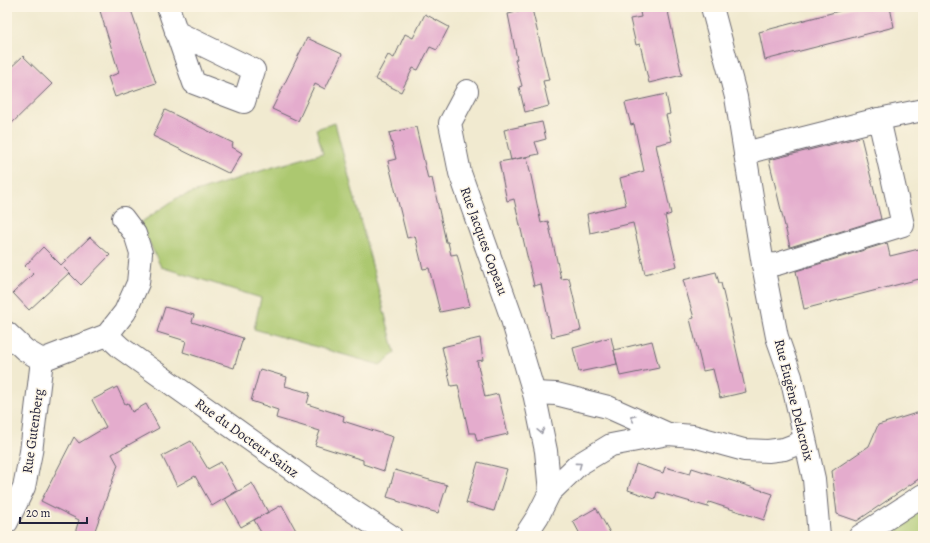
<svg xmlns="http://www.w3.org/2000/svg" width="930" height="543" viewBox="0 0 930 543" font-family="Alegreya,serif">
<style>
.green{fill:#acc86f;stroke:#677555}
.building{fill:#e4accd}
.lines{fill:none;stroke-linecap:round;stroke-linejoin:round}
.minor-casing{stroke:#6a686f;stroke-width:24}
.minor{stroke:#fff;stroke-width:22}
.oneway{stroke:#9c9ca7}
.labels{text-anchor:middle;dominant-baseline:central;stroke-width:3;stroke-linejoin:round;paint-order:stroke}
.street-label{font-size:14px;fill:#22223b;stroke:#fcf5e5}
</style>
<rect width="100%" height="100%" fill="#fcf5e5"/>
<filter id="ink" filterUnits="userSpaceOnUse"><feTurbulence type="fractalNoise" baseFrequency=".025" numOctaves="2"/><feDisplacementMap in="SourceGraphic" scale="8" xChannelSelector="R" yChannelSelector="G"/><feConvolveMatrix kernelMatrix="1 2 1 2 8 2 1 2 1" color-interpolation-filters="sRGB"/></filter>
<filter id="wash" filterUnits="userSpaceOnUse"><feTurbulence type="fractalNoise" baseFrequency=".012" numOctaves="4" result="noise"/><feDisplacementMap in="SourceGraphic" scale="16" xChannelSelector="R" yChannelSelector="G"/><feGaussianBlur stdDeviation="0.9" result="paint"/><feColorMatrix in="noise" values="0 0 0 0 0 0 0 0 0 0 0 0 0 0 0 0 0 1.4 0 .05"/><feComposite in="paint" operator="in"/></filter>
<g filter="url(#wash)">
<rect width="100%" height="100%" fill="#f1ead0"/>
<g class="green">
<polygon points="335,123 395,353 380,365 254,329 261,298 161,267 140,223 177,198 270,168 323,153 316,129"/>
<polygon points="923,507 923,536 878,536"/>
</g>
<g id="blocks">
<g class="building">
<polygon points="112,7 130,7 156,83 115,97 108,77 119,73 100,11"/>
<polygon points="639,7 667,7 682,75 649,83 640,44 636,45 630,19 641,17"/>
<polygon points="854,7 890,7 894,27 765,60 759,32"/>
<polygon points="532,9 549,80 543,81 549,106 525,112 519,87 522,86 515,60 517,59 508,14"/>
<polygon points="425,14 449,27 437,50 430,47 418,70 413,68 401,92 375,79 388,55 394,58 405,34 413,38"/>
<polygon points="307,38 342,54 325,89 315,84 298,121 272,109"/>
<polygon points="23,56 52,84 7,128 7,71"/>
<polygon points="666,94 670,114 666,115 672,141 656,145 671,214 665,216 677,266 645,274 633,223 590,233 587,214 626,205 620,178 644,171 634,124 631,125 625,103"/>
<polygon points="165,110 233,143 232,147 242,153 230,174 153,136"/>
<polygon points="542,122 546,139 535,142 539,154 511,160 504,130"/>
<polygon points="416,127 428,179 432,178 446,242 448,242 451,255 457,254 470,306 440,312 429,268 423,269 415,236 407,238 388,161 396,159 389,133"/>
<polygon points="861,137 881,219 790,247 769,160"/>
<polygon points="527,157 541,223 548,221 561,279 569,278 581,330 552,337 541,284 534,286 514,199 507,201 499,162"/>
<polygon points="90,237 110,255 81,285 64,268 69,273 29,310 13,293 33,274 25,266 43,247 61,265"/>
<polygon points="887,243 890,256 923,248 923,278 804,309 796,271"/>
<polygon points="716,272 719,283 721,283 746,392 720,398 713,369 703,371 690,319 694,318 683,280"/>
<polygon points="165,307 194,315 192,322 243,338 234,368 183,352 186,341 157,332"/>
<polygon points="611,337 617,364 579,372 573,348"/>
<polygon points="480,338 483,360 477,361 485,397 498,394 508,434 477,441 475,433 469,433 458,385 451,386 442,347"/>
<polygon points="652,341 659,368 620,376 614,350"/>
<polygon points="260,369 287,377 285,386 310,393 307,404 344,416 343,421 393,437 384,471 363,464 363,460 315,445 320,431 276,418 278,410 251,401"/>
<polygon points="117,387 125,404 128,403 132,412 146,404 159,428 112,454 118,465 93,536 74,536 79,520 41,501 74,437 79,443 106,427 92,400"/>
<polygon points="923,411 923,476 857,521 837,514 832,471 869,446 878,425"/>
<polygon points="191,441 208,469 221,462 237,491 212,506 195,476 177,486 162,456"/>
<polygon points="478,462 507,469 494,511 466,503"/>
<polygon points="636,464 663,473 665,467 690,474 692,468 773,494 764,520 709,502 708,507 657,492 655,499 628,490"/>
<polygon points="395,470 447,485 438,513 397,501 397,500 387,497"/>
<polygon points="252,483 268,512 241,527 225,499"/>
<polygon points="282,505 299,536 263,536 254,520"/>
<polygon points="596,508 612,536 581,536 573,521"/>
</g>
</g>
</g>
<g filter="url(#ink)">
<use href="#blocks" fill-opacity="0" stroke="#6a686f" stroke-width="1"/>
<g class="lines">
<g class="minor-casing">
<g id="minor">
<polyline points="168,7 194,83 244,102 254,70 176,32"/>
<polyline points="712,7 736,97 763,265 777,337 791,377 814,479 819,536"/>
<polyline points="467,91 450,123 460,173 511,316 534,393 546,451 550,492"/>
<polyline points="745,153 879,119 923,110"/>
<polyline points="763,265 777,264 903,225 879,119"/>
<polyline points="7,333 25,350 42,360 107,335 125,312 138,283 141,253 135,234 123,218"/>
<polyline points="107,335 121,348 318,488 391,536"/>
<polyline points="534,393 556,394 608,407 668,434"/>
<polyline points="7,522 24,487 31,452 42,360"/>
<polyline points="525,536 538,516 550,492 578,465 611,445 668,434 693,436 744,450 768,451 784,449 805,441"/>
<polyline points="860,536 923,495"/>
</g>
</g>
<use href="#minor" class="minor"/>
</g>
<defs><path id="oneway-chevron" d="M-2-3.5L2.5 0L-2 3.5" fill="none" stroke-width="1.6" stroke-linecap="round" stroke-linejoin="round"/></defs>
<g class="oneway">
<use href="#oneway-chevron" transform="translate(633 418) rotate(-156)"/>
<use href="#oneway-chevron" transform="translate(541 431) rotate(77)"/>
<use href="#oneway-chevron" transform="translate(579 465) rotate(-36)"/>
</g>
</g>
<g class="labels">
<g class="street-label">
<text transform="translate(484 241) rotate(70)">Rue Jacques Copeau</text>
<text transform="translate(794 400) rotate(76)">Rue Eugène Delacroix</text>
<text transform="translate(33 431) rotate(-82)">Rue Gutenberg</text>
<text transform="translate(247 438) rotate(36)">Rue du Docteur Sainz</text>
</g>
</g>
<rect width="930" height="543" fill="none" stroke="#fcf5e5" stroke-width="24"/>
<path d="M20 517v6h67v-6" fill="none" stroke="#22223b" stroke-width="2"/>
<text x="26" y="517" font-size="12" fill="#22223b" stroke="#fcf5e5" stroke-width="3" paint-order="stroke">20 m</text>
</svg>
